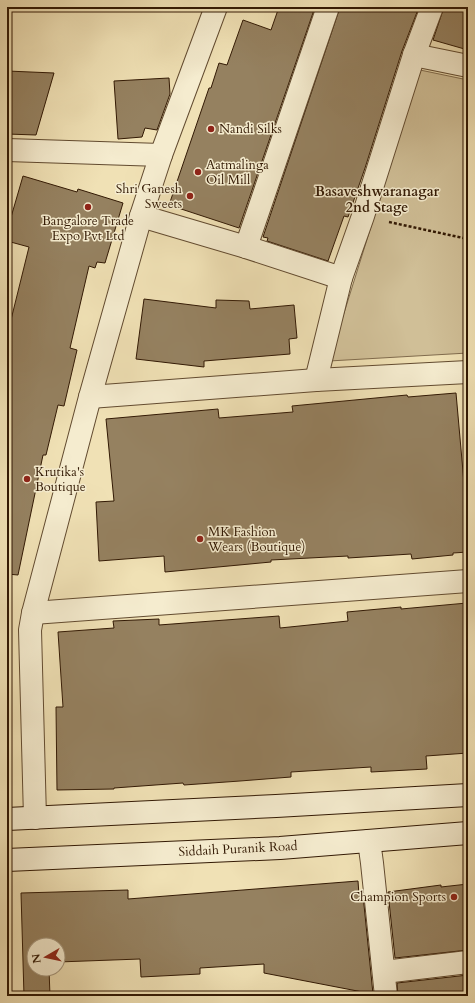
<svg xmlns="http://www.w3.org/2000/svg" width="475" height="1003" viewBox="0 0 475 1003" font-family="Cardo,serif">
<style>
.green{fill:#d0bf97;stroke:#816c4e}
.building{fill:#958160;stroke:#321904}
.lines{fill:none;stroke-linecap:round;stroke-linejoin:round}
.minor-casing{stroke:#624b30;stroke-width:24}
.secondary-casing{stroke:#321904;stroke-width:24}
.path{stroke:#321904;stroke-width:2.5;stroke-dasharray:3 2;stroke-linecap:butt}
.minor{stroke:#f5eccf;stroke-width:22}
.secondary{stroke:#f5eccf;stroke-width:22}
.poi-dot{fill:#8f2418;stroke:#f5eccf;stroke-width:1.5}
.labels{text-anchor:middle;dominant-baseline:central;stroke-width:3;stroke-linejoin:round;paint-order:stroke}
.poi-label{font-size:13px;fill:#321904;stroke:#f5eccf;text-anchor:start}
.street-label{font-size:13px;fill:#321904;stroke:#f5eccf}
.neighbourhood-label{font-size:14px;font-weight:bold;fill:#321904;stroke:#f5eccf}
</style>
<rect width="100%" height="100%" fill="#f0e1b5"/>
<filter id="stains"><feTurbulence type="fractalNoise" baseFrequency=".005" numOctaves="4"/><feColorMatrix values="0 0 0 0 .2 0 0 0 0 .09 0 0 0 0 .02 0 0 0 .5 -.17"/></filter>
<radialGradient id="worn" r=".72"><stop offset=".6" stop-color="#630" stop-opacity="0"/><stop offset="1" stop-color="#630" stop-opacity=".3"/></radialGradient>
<polygon class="green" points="420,70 468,80 468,353 329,361"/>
<g class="building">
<polygon points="279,7 315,7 239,228 169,205 209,88 211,88 219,63 227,65 243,20 271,30"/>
<polygon points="340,7 419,7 402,51 365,168 348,217 344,216 328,261 267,241 268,238 263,237"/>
<polygon points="444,7 468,7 468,50 433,40"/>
<polygon points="7,71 54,73 36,135 7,134"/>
<polygon points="169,78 170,94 157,130 145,128 142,137 118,139 114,81"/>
<polygon points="23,176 77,192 78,189 123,203 105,263 97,262 95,268 89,266 70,348 77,350 64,406 58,405 46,455 43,455 18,575 7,574 7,336 29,247 7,241 7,231"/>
<polygon points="144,299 216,308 216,300 249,301 250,309 294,305 297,338 289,339 290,354 204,361 204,367 136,359"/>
<polygon points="456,393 464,483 468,483 468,552 453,553 453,555 412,559 411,554 348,558 348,556 271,560 271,562 165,572 164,556 99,561 96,502 114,501 106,419 218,409 219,418 293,412 292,406 407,395 408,397"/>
<polygon points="467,603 468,616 468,753 426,756 427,769 371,772 371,767 291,772 291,777 240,781 184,785 183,783 114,788 114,789 57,790 56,707 63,707 58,632 114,628 113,621 159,619 159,625 279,616 280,628 348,621 347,612 401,607 401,609"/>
<polygon points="358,881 359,895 363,895 373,994 264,973 264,964 200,968 200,974 141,977 140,959 58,962 58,945 34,945 34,969 49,969 50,996 24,996 21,893 128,890 128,899"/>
<polygon points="468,884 468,950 395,958 388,892 441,885 441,887"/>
<polygon points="468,975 468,996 398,996 397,983"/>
</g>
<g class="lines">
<g class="minor-casing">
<g id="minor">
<polyline points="414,55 468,66"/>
<polyline points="7,150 161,155"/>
<polyline points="141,216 246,247 341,278"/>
<polyline points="246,247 328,7"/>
<polyline points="316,380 341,278 363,216 414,55 432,7"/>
<polyline points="90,397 316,380 468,372"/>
<polyline points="33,613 468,581"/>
<polyline points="35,818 30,630 33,613 90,397 141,216 161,155 216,7"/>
<polyline points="369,841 372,863 386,996"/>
<polyline points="384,972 468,962"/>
</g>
</g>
<g class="secondary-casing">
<g id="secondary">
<polyline points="7,819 276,806 468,795"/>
<polyline points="7,860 280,848 468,833"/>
</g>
</g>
<polyline class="path" points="389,222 468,239"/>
<use href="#minor" class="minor"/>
<use href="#secondary" class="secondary"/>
</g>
<g class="poi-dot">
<circle cx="211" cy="129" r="4"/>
<circle cx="198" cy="172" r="4"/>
<circle cx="190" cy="196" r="4"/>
<circle cx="88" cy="207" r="4"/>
<circle cx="27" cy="479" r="4"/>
<circle cx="200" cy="539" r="4"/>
<circle cx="454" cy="897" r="4"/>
</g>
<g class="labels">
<g class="poi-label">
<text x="219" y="129">Nandi Silks</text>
<text x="206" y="165">Aatmalinga<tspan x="206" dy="15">Oil Mill</tspan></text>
<text x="182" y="189" text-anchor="end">Shri Ganesh<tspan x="182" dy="15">Sweets</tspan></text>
<text x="88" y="221" text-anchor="middle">Bangalore Trade<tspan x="88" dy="15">Expo Pvt Ltd</tspan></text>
<text x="35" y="472">Krutika's<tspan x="35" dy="15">Boutique</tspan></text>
<text x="208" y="532">MK Fashion<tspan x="208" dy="15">Wears (Boutique)</tspan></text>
<text x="446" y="897" text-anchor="end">Champion Sports</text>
</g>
<g class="street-label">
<text transform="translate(238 849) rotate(-3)">Siddaih Puranik Road</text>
</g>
<g class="neighbourhood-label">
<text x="377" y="191">Basaveshwaranagar<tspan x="377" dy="16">2nd Stage</tspan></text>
</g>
</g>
<rect width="475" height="1003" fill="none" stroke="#f0e1b5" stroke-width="24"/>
<rect x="8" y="8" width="459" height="987" fill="none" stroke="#321904" stroke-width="2"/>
<rect x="12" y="12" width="451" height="979" fill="none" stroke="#321904"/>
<g transform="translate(46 957) rotate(261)"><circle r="19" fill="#f5eccf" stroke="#a7987e"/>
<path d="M0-3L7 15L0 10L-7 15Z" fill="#8f2418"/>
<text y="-6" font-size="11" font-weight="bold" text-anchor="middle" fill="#321904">N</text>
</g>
<rect width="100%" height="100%" filter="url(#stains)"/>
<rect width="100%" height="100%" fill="url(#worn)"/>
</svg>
